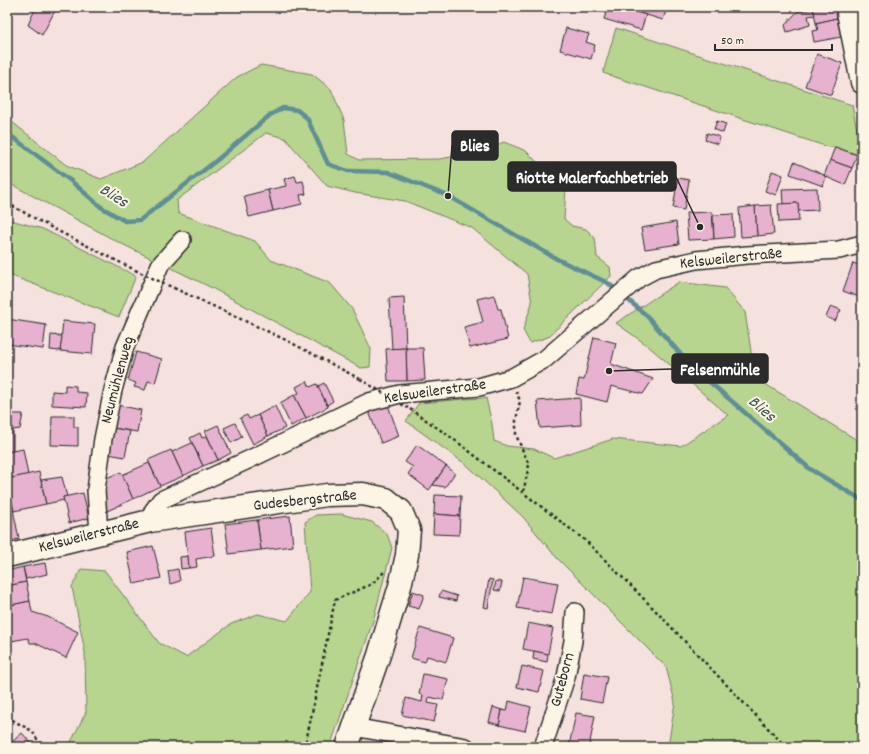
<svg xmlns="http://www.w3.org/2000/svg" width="869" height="754" viewBox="0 0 869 754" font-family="Dekko,sans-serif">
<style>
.green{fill:#b7d58e;stroke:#71805c}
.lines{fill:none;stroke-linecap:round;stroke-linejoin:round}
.stream{stroke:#5f8e97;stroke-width:4.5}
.building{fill:#e6b2cf;stroke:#2b2b2b}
.street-casing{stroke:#2b2b2b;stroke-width:20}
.secondary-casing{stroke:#2b2b2b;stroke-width:25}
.path{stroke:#2b2b2b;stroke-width:2.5;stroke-dasharray:3 3;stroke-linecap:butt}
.street{stroke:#fcf5e5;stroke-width:17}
.secondary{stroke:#fcf5e5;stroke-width:22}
.path-bridge{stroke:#2b2b2b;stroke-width:2.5;stroke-dasharray:3 3;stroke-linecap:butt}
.labels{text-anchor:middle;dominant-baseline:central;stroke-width:4;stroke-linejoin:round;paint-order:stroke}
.street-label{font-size:16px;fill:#2b2b2b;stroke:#fcf5e5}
.water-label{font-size:17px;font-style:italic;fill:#405458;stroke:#fcf5e5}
.leader{fill:none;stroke:#2b2b2b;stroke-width:1.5}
.callout-dot{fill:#2b2b2b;stroke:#fcf5e5;stroke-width:1.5}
.callout{fill:#2b2b2b;stroke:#2b2b2b;stroke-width:1.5}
.callout-label{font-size:17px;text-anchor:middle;font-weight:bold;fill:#fff}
</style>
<rect width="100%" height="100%" fill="#f5e1de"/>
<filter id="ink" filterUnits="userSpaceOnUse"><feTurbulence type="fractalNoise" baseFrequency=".025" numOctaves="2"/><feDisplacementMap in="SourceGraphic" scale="8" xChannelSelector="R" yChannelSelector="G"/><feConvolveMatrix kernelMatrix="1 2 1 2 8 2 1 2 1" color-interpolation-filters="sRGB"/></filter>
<g filter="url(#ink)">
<g class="green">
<polygon points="616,28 852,105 862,156 835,147 828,147 603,73"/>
<polygon points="261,65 312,74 331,89 344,120 348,154 359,160 440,159 479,152 504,142 526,151 538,163 559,165 567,173 564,219 572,226 586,229 595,238 597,257 610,267 611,276 548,337 530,343 523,330 532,303 527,274 472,228 405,201 355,193 327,186 285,138 266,133 177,200 178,213 255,241 271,260 330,283 352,309 371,349 370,367 361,368 210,287 118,242 7,182 7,118 66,165 101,179 143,162 237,77"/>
<polygon points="7,219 43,229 136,276 119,317 7,274"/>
<polygon points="679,282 725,288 745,312 755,378 862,443 862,747 668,747 675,702 666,667 556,557 523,517 468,466 406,421 419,403 465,399 486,398 492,424 494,441 507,446 534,449 554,458 613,439 681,446 728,415 647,345 616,323"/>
<polygon points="341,514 372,522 387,534 392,548 373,621 330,747 65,747 70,744 86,712 85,652 72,587 81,569 105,571 159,643 186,657 231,624 258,614 287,621 310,592 305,522 316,515"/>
</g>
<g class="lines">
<polyline class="stream" points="7,133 71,181 101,207 125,221 140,220 217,160 270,115 283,108 297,110 307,118 328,164 348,171 388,172 448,196 557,259 608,283 646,315 690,365 810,469 862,500"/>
</g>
<g class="building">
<polygon points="36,7 57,7 42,35 28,25"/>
<polygon points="485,7 498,7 498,10 485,9"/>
<polygon points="592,7 605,7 604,11"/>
<polygon points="608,7 621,7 646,15 641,30 604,19"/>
<polygon points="642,7 667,7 663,20 640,13"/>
<polygon points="717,7 728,7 727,10"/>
<polygon points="813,7 835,7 837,18 816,23"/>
<polygon points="813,9 815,15 808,16 810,25 787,32 785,25 798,11"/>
<polygon points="837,18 841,37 814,42 812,31 818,30 816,23"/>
<polygon points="566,28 589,34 586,42 595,45 591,59 560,50"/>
<polygon points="817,54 842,63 831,95 805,86"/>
<polygon points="717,121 726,124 723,133 714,129"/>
<polygon points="707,133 720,137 718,144 705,140"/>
<polygon points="835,147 857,155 852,168 830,160"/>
<polygon points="830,160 852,168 845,185 824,176"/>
<polygon points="794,162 824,175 824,176 826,177 823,186 790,174"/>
<polygon points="772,171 783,175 776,195 765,191"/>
<polygon points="295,176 297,182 303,181 306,194 300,195 302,204 273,211 268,190 286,186 284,179"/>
<polygon points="678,178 689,180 684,210 673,208"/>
<polygon points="817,188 818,210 798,211 798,203 783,204 782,189"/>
<polygon points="268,190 273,211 249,217 244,196"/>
<polygon points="798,203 799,221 779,222 778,204"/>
<polygon points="771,205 774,234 757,236 755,206"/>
<polygon points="755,206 757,236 741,237 739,208"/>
<polygon points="712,212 714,239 688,240 686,213"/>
<polygon points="733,214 734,237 714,239 713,215"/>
<polygon points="676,222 679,244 645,249 641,228"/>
<polygon points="853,263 862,266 862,298 843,291"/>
<polygon points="494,295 498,309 501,309 508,339 470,348 464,327 483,322 477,299"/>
<polygon points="404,297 406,348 392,349 389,298"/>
<polygon points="831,306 841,310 835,321 826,317"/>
<polygon points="7,319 46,325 43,349 7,344"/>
<polygon points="63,321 95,324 92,354 60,351"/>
<polygon points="51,335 62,336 60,351 50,350"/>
<polygon points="594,337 616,343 611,364 653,379 643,394 611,386 607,402 576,394 579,379 584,380"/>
<polygon points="406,348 423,348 425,380 407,381"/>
<polygon points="406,348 407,381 388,381 386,349"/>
<polygon points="136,352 162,359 155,383 148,381 145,390 134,387 136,383 128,380"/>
<polygon points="307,381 310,387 317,384 328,407 306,418 294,395 299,393 296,387"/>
<polygon points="324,383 333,401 327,405 318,386"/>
<polygon points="65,385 76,386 76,392 87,393 86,407 52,405 52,391 65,392"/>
<polygon points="294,395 306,418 291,426 280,403"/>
<polygon points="580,398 581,425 540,428 537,401"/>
<polygon points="117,405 141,410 137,432 113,428"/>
<polygon points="388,405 399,436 381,443 369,412"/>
<polygon points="275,406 285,428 268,436 258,415"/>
<polygon points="7,414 23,414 20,429 13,430 13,451 7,452"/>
<polygon points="247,415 249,419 258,415 268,436 253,444 240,418"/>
<polygon points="52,416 74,416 74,427 78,427 78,446 51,445"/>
<polygon points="235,423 242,437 231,443 224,428"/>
<polygon points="218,425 231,453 218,460 205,431"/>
<polygon points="113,428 130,431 125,457 108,454"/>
<polygon points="200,433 202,438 207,436 218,460 203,466 190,438"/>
<polygon points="192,443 203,466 183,476 172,452"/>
<polygon points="417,445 446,466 429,490 408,474 413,467 405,462"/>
<polygon points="23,449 28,475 7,479 7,452"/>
<polygon points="171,450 183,476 160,486 148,460"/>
<polygon points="149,463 160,486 133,499 122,475"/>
<polygon points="446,466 455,473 445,487 433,485"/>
<polygon points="39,472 46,504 14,511 7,479"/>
<polygon points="121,472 133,499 105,512 104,479"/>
<polygon points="62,477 67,497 63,497 64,500 46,504 41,480"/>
<polygon points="7,479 19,539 7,542"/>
<polygon points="83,493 89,518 69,523 63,497"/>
<polygon points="435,495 461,496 460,516 434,514"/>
<polygon points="434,514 460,516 459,535 433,534"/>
<polygon points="290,516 293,546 261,550 257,520"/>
<polygon points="257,520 261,550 229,554 225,524"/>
<polygon points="211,528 215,556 196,559 197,567 189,568 185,532"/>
<polygon points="153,546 161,578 134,584 127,552"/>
<polygon points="188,556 189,568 181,569 180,557"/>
<polygon points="45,563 47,574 26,579 23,567"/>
<polygon points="23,567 26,582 7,586 7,571"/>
<polygon points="178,569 180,581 170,584 168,571"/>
<polygon points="523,577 558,583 552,614 517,608"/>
<polygon points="489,579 493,580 488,608 484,607"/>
<polygon points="496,581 502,582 500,591 494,590"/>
<polygon points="26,582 30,601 7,606 7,586"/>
<polygon points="413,591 424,595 419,609 408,606"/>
<polygon points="441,591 457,596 456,601 439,597"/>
<polygon points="30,601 32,612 48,617 78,632 66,658 35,643 30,643 28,638 11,641 7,620 7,606"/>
<polygon points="528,623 553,628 548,654 523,649"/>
<polygon points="420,628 453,638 446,662 427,656 425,662 411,658"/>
<polygon points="534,651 548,654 547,662 533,659"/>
<polygon points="522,666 544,671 539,692 517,687"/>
<polygon points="584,673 607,677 602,703 580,699"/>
<polygon points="423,674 448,679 443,700 429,697 428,703 438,705 434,722 402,715 406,698 422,702 423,695 419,694"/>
<polygon points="509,701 531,707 525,731 499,725 502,710 507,711"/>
<polygon points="493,707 502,710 499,725 489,722"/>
<polygon points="576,713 595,716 589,747 569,746"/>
<polygon points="22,733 32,744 28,747 16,747 12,742"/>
</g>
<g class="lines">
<g class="street-casing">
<g id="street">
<polyline points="150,521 153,511 161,500 248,460 369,402 400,394 479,387 511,378 545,359 639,278 656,269 696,260 747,255 839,250 862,244"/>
<polyline points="99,533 96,490 103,439 113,390 125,347 160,265 182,240"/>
<polyline points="353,727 466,747"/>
<polyline points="543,747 566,677 573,641 575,612"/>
</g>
</g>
<g class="secondary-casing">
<g id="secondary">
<polyline points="847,7 862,82"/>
<polyline points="7,556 150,521 327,495 363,494 386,499 401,511 409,530 407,555 400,586 379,655 347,747"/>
</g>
</g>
<g class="path">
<polyline points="7,203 56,230 135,270"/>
<polyline points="174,288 286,340 360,379"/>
<polyline points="516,391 520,401 516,420 516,435 529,465 523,493"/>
<polyline points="410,409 452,438 586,541 653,608 786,747"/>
<polyline points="7,717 32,731 42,747"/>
<polyline points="305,747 335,600 372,584 384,572"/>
</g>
<use href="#street" class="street"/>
<use href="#secondary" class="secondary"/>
<g class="path-bridge">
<polyline points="135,270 174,288"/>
<polyline points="360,379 408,408"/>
</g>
</g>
</g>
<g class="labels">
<g class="street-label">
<text transform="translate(731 259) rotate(-6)">Kelsweilerstraße</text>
<text transform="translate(118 380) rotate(-75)">Neumühlenweg</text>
<text transform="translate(435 392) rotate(-8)">Kelsweilerstraße</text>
<text transform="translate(305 501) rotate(-6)">Gudesbergstraße</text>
<text transform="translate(89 536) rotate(-14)">Kelsweilerstraße</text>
<text transform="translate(563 680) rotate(-75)">Guteborn</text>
</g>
<g class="water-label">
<text transform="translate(113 197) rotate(32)">Blies</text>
<text transform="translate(761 410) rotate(41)">Blies</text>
</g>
</g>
<path class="leader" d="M448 196L452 145M700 227L676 177M609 371L672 369"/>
<g class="callout-dot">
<circle cx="448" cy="196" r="4"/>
<circle cx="700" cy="227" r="4"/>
<circle cx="609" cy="371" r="4"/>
</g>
<g class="callout">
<rect x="452" y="131" width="46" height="29" rx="4"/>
<rect x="508" y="162" width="168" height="29" rx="4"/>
<rect x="672" y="354" width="96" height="29" rx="4"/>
</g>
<g class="callout-label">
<text x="475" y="151">Blies</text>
<text x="592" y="183">Riotte Malerfachbetrieb</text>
<text x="720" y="375">Felsenmühle</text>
</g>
<rect width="869" height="754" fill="none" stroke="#fcf5e5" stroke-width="24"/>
<rect x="12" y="12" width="845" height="730" fill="none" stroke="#2b2b2b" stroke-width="1.5" filter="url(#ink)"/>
<path d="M715 44v6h117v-6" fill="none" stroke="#2b2b2b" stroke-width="2"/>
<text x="721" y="44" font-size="12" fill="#2b2b2b" stroke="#fcf5e5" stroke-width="3" paint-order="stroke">50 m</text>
</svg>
